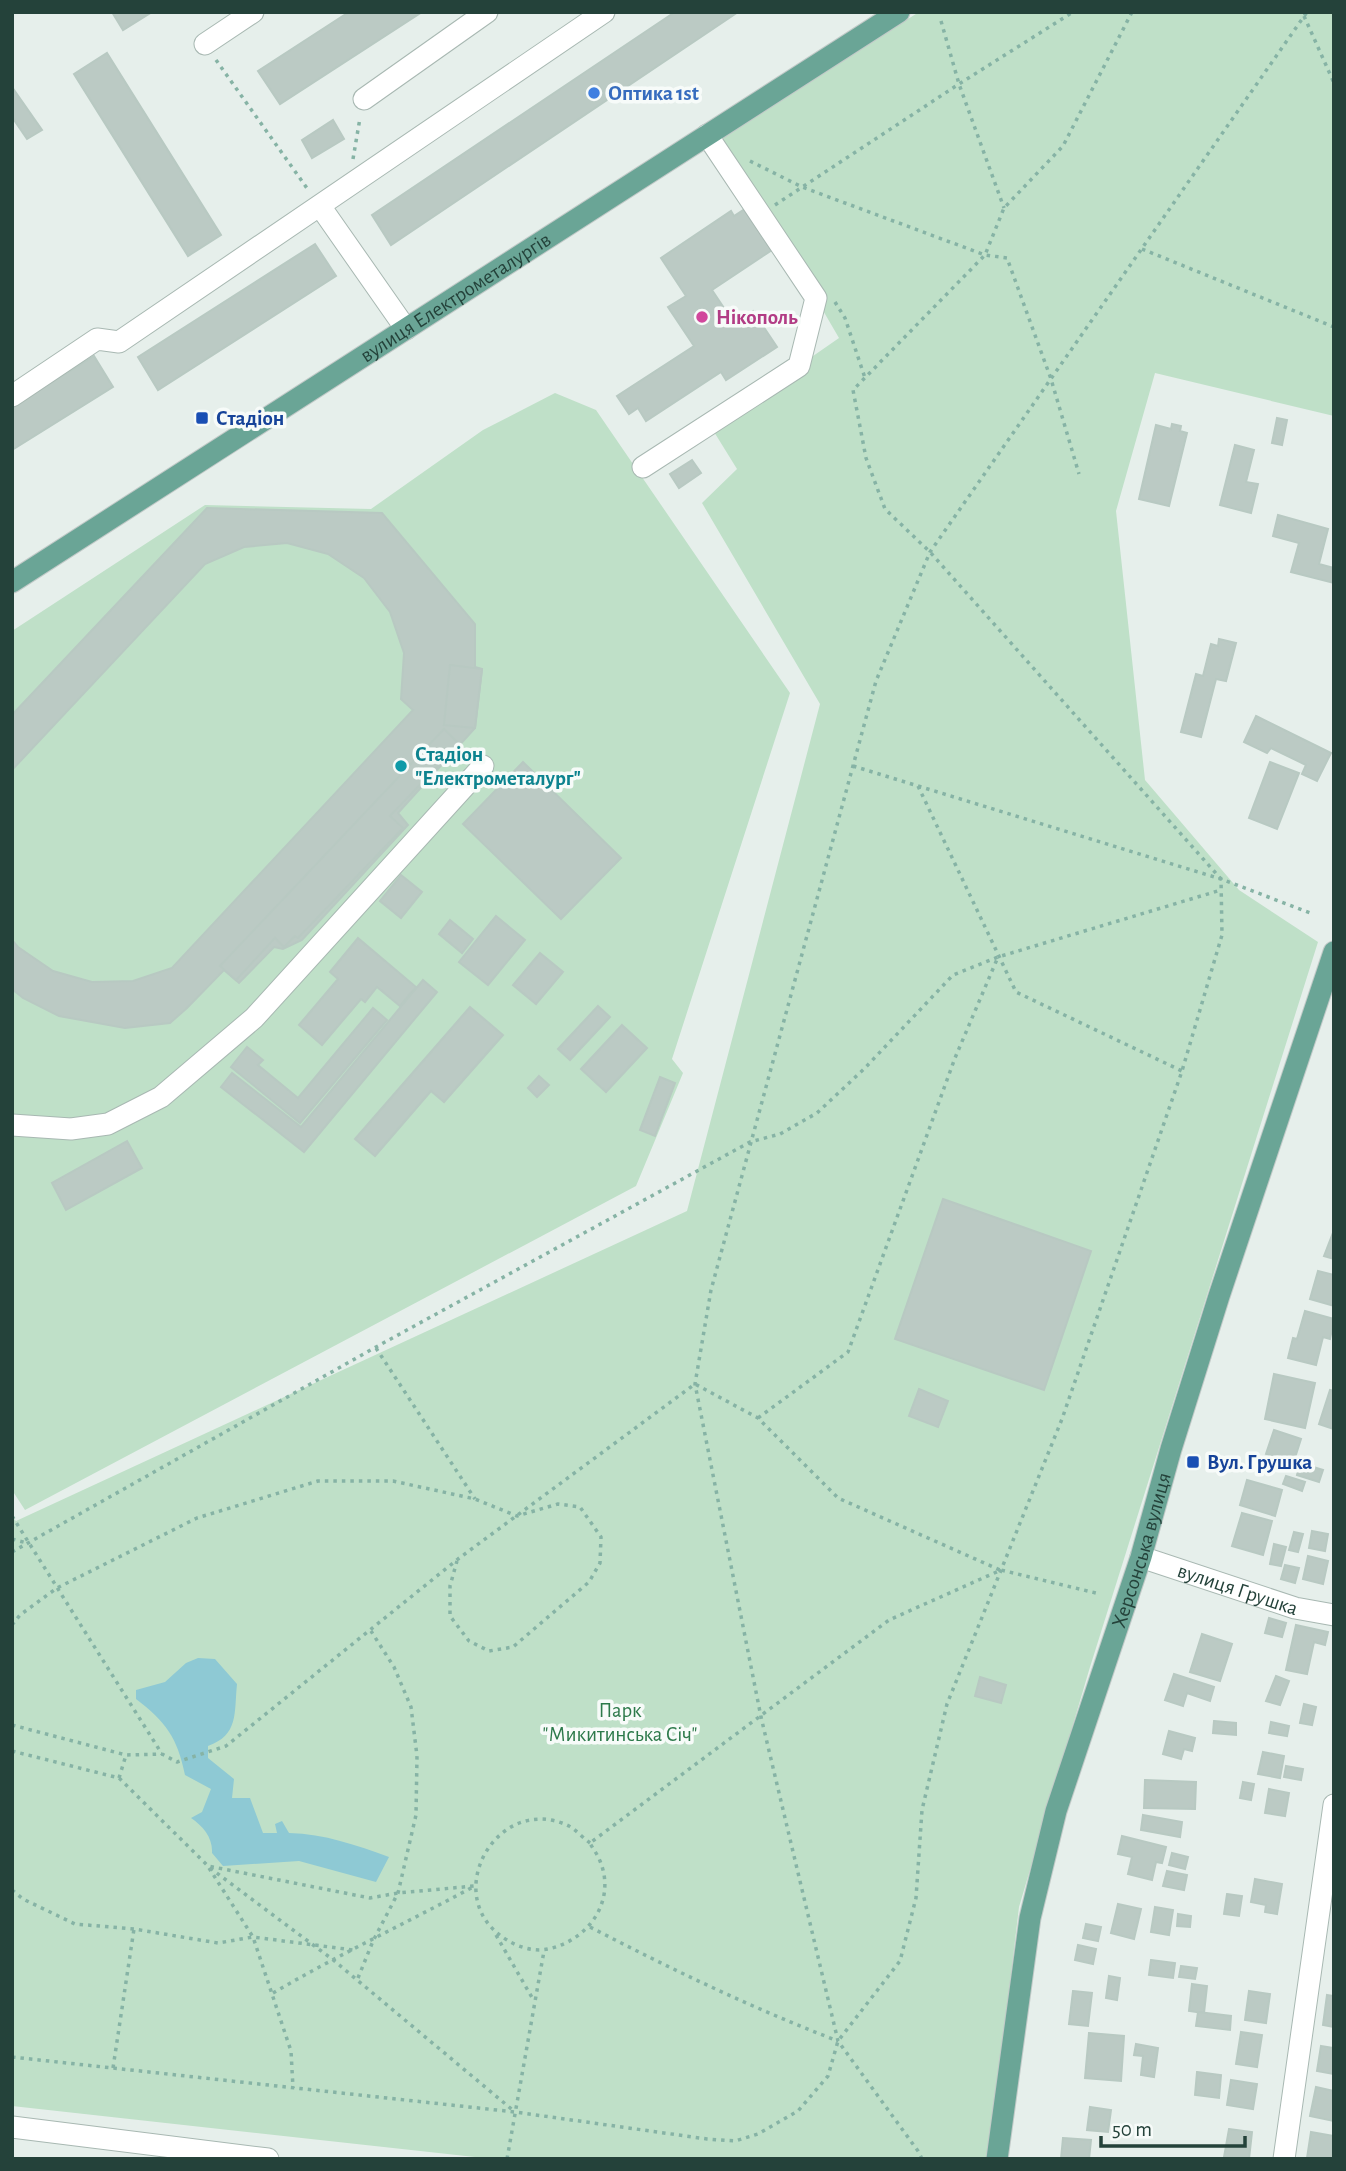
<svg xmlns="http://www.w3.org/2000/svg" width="1346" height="2171" viewBox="0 0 1346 2171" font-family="'Alegreya Sans',sans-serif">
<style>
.green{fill:#bfe0c8}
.water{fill:#8ec9d4}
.building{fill:#bbcac4;stroke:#b8c9c2;stroke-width:2}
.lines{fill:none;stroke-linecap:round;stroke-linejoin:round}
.minor-casing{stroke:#a8b8b2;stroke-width:23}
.major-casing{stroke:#c2cac8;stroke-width:23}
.path{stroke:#86b3a5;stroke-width:3.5;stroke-dasharray:3.5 5;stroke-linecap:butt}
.minor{stroke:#fff;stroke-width:21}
.major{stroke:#6aa596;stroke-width:21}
.shop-dot{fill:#3f7fe0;stroke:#f7fbf9;stroke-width:2.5}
.hotel-dot{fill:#d1479c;stroke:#f7fbf9;stroke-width:2.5}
.transit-dot{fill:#1a4fb4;stroke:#f7fbf9;stroke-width:2.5}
.culture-dot{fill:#0f9aa8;stroke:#f7fbf9;stroke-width:2.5}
.labels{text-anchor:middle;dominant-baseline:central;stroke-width:7;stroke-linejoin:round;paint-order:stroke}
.shop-label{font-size:21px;font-weight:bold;fill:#366cbe;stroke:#f7fbf9;text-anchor:start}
.street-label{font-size:21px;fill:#24423a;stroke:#f7fbf9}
.hotel-label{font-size:21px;font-weight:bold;fill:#b23c85;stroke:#f7fbf9;text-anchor:start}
.transit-label{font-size:21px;font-weight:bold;fill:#164399;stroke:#f7fbf9;text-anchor:start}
.culture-label{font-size:21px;font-weight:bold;fill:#0d838f;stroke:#f7fbf9;text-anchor:start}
.park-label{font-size:21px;fill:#2d7a4b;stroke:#f7fbf9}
</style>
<rect width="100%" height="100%" fill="#e6efeb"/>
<g class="green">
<polygon points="919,12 1334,12 1334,416 1155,373 1116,511 1145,780 1239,890 1318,942 1090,1667 1019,1907 989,2159 493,2159 12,2106 12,1517 16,1521 687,1211 820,704 702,503 737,469 711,427 839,338 722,137"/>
<polygon points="555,393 596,410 790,693 672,1059 683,1073 636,1186 25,1510 12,1490 12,631 205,505 371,509 483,430"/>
</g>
<path class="water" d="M198 1658 215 1659 237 1684C234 1713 239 1735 208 1746V1758L234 1779 232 1798H250L263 1833H277L275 1824 282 1821 289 1833C325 1834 356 1845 389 1857L376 1882 299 1861 223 1866 212 1853C213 1838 203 1826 191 1818L202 1812 211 1789 185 1775C177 1737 166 1722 136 1699V1690L165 1682 186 1663Z"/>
<g class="building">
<polygon points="112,12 152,12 123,30"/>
<polygon points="349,12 422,12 280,104 258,71"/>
<polygon points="675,12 738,12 391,245 372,215"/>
<polygon points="107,53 221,235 188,256 74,74"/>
<polygon points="12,87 42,130 27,139 12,117"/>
<polygon points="333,120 344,139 312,158 302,140"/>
<polygon points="748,207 775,248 712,290 734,323 753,311 777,347 726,380 721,372 646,421 638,408 629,414 617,396 694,346 668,307 686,296 661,258 731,211 734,216"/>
<polygon points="315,244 336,276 158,390 138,357"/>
<polygon points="94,356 113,387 12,450 12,407"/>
<polygon points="1277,418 1287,420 1282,445 1272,443"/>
<polygon points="1172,424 1181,426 1180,431 1187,433 1169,506 1139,499 1156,425 1171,429"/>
<polygon points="1235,445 1254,450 1246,482 1258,484 1251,513 1220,505"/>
<polygon points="692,460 701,473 679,488 670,474"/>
<polygon points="207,508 382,513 475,624 475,667 482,669 475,728 398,813 408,825 302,940 283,949 274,947 239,983 224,970 187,1008 170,1023 125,1028 59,1016 23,998 12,989 12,940 18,947 53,971 92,982 133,981 172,968 413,710 401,699 404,653 390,612 364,578 328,554 287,543 244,547 205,564 12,770 12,715"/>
<polygon points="1278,515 1328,529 1319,564 1334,568 1334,583 1291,572 1299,543 1273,536"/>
<polygon points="1219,639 1236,643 1226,681 1216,679 1201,737 1181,732 1196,674 1203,676 1211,644 1218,646"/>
<polygon points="450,665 482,669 475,728 444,725"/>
<polygon points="1256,716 1331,753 1317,781 1302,774 1306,765 1271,748 1267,753 1244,742"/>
<polygon points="444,729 459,744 390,816 403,828 298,938 295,936 284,947 275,938 236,980 220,966"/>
<polygon points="523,762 621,858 561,919 463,824"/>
<polygon points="1270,762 1299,773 1277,829 1249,818"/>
<polygon points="401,875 422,892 401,918 380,901"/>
<polygon points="496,916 525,940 488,985 459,962"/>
<polygon points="450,920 473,939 462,953 439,934"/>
<polygon points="358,938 416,987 400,1006 377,987 365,1002 361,999 322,1045 299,1025 338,979 330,972"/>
<polygon points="540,953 563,972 536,1004 513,985"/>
<polygon points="423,980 437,992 304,1152 221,1087 232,1073 301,1127"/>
<polygon points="598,1006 610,1017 570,1060 558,1049"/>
<polygon points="470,1007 503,1035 444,1102 431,1091 375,1156 355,1139"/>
<polygon points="373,1008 387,1020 300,1123 231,1067 247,1047 263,1060 258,1065 298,1098"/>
<polygon points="622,1025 647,1048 606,1092 581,1069"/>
<polygon points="539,1076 549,1085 537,1097 528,1088"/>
<polygon points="660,1077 675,1083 655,1136 640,1130"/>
<polygon points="127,1141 142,1168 66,1210 52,1183"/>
<polygon points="943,1199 1091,1251 1044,1390 895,1339"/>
<polygon points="1334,1230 1334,1259 1324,1256"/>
<polygon points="1318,1271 1334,1275 1334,1306 1310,1299"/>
<polygon points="1305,1311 1334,1319 1330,1339 1323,1337 1316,1365 1288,1358 1293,1338 1297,1339"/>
<polygon points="1274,1374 1315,1383 1305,1428 1265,1419"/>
<polygon points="919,1389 948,1401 938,1427 909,1416"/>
<polygon points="1330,1390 1334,1391 1334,1429 1319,1424"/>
<polygon points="1274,1430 1301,1439 1293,1464 1266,1454"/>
<polygon points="1300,1463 1323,1470 1319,1482 1297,1475"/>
<polygon points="1286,1476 1305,1482 1302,1491 1283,1484"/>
<polygon points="1247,1480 1282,1490 1275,1516 1240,1505"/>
<polygon points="1242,1513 1272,1521 1263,1555 1232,1546"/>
<polygon points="1312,1531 1328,1534 1325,1551 1309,1548"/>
<polygon points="1294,1532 1303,1534 1298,1552 1289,1550"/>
<polygon points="1274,1544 1286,1547 1281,1566 1270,1564"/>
<polygon points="1308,1556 1328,1561 1323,1584 1303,1579"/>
<polygon points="1285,1565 1299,1568 1295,1583 1281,1579"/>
<polygon points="1269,1618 1286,1623 1282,1637 1265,1633"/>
<polygon points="1296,1625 1328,1632 1325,1645 1314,1642 1307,1674 1286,1670"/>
<polygon points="1202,1634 1232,1644 1220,1681 1190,1672"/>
<polygon points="1174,1674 1214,1687 1210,1701 1187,1693 1183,1706 1165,1700"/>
<polygon points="1276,1676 1289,1681 1280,1705 1266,1701"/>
<polygon points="980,1677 1006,1685 1001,1703 975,1696"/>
<polygon points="1304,1704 1316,1707 1312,1725 1300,1723"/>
<polygon points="1214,1721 1236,1723 1236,1735 1213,1733"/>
<polygon points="1271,1722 1289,1726 1287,1736 1269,1733"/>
<polygon points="1169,1731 1195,1738 1192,1751 1184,1749 1181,1759 1163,1754"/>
<polygon points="1263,1752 1284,1756 1280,1778 1258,1774"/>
<polygon points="1286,1766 1303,1769 1301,1780 1284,1777"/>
<polygon points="1145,1780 1196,1782 1195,1809 1144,1808"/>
<polygon points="1243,1782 1254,1784 1251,1800 1240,1798"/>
<polygon points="1269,1789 1289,1793 1285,1816 1265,1813"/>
<polygon points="1143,1815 1182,1822 1180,1837 1141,1830"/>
<polygon points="1122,1836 1166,1847 1162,1863 1156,1862 1152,1880 1128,1874 1132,1857 1118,1854"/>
<polygon points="1172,1853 1188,1857 1185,1869 1169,1865"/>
<polygon points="1167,1871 1187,1875 1184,1890 1163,1886"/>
<polygon points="1255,1879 1282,1884 1277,1914 1265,1912 1266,1905 1251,1902"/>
<polygon points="1227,1894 1242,1896 1239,1916 1224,1914"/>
<polygon points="1118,1904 1141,1909 1134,1939 1111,1933"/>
<polygon points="1155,1907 1173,1910 1169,1935 1151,1932"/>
<polygon points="1178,1914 1191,1916 1190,1927 1177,1926"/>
<polygon points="1086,1924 1101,1927 1098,1941 1083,1938"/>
<polygon points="1078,1945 1096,1949 1093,1964 1075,1960"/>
<polygon points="1151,1960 1175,1963 1173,1978 1149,1975"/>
<polygon points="1181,1966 1197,1968 1195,1979 1179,1977"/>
<polygon points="1109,1976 1120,1978 1117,2000 1106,1998"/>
<polygon points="1192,1984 1207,1986 1204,2013 1189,2011"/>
<polygon points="1073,1991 1092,1993 1088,2026 1069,2024"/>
<polygon points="1249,1991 1270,1994 1266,2023 1245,2020"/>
<polygon points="1327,1995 1334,1996 1334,2027 1323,2025"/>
<polygon points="1198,2012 1231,2016 1230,2030 1196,2026"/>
<polygon points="1241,2032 1262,2035 1257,2067 1236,2064"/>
<polygon points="1089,2033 1124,2036 1121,2081 1085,2078"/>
<polygon points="1136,2044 1158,2048 1154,2077 1141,2075 1143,2056 1134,2055"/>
<polygon points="1321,2046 1334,2048 1334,2074 1317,2071"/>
<polygon points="1197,2072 1221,2075 1219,2098 1195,2095"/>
<polygon points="1231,2080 1257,2084 1253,2109 1227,2105"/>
<polygon points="1316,2087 1334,2091 1334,2121 1310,2116"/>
<polygon points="1090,2107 1111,2110 1108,2132 1087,2130"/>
<polygon points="1229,2129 1252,2132 1249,2159 1224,2157"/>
<polygon points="1311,2132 1334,2136 1331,2159 1307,2158"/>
<polygon points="1063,2138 1091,2140 1089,2159 1061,2159"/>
</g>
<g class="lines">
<g class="minor-casing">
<g id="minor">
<polyline points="205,44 253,12"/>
<polyline points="364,99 487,12"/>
<polyline points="320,206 406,329"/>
<polyline points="12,396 97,339 119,342 604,12"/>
<polyline points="643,467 799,366 816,298 707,135"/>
<polyline points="12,1125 71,1129 108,1124 161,1097 254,1018 483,766"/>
<path id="s1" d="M1141 1557 1295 1608 1334 1615"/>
<polyline points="12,2127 268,2159"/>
<polyline points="1284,2159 1334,1805"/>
</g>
</g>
<g class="major-casing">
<g id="major">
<path id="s2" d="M12 582 899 12"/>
<path id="s3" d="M997 2159 1030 1918 1056 1811 1141 1557 1171 1449 1219 1296 1334 952"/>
</g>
</g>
<g class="path">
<polyline points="1304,16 1334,83"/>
<polyline points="941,21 959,84 1004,208"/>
<polyline points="216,60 309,191"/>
<polyline points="353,159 360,118"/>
<polyline points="750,161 802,187 985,255 1007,258 1051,379 1079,474"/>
<polyline points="775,205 959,84 1073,12"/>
<polyline points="1142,249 1334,327"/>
<polyline points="835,302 845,318 865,378"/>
<polyline points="853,766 1221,879 1313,914"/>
<polyline points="918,786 1016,992 1182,1071"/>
<polyline points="376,1348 475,1499"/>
<polyline points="758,1418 848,1352 955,1058 998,957"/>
<polyline points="12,1516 162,1754 177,1762 226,1746 458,1559 695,1384 758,1418 838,1498 1000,1570"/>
<polyline points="12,1539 27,1543"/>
<polyline points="12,1552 376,1347 750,1142 780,1134 817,1113 864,1069 953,975 998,957 1221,890"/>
<polyline points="12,1625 20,1615 57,1588 197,1518 318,1481 393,1481 475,1499 517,1516 558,1504 580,1507 601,1537 600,1563 589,1582 513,1647 489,1651 469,1641 450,1616 450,1586 457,1561"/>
<polyline points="12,1725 126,1755 162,1754"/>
<polyline points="12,1751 119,1778 208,1866 370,1898 398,1893 474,1886"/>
<polyline points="119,1778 126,1755"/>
<path d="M590 1843C583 1838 576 1830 569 1826 497 1791 437 1898 507 1940 518 1947 534 1952 548 1949 587 1941 617 1902 600 1861 598 1855 593 1849 590 1843L889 1620 1001 1570 1096 1593"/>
<polyline points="209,1868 253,1937 291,2051 293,2088"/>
<polyline points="210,1868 332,1959 515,2112"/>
<polyline points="12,1890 23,1899 75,1924 134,1929 218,1943 253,1937 353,1950"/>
<path d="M590 1927C671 1969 752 2008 838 2041"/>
<polyline points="496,1935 534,2001"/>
<polyline points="358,1978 373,1941 398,1893 416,1815 417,1756 411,1707 394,1667 371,1631"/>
<path d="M273 1993C338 1955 406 1923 473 1887"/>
<polyline points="12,2057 515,2112 707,2139 735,2141 758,2134 798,2111 828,2076 838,2041 900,1961 916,1898 922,1810 947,1704 1062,1419 1182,1071 1222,935 1221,879 930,552 885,509 866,458 853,390 985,255 1004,208 1063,146 1132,12"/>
<polyline points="113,2068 134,1929"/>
<polyline points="507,2159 544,1951"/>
<polyline points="922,2159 918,2151 838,2041 761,1717 695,1384 711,1290 876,681 930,552 1307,12"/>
</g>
<use href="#minor" class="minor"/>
<use href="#major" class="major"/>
</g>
<circle class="shop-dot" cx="594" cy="93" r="7"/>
<circle class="hotel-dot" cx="702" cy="317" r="7"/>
<g class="transit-dot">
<rect x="195" y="411" width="14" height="14" rx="3.5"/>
<rect x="1186" y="1455" width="14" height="14" rx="3.5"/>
</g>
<circle class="culture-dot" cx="401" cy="766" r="7"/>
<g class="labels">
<g class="shop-label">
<text x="608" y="93">Оптика 1st</text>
</g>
<g class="street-label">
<text stroke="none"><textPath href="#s2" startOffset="527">вулиця Електрометалургів</textPath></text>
<text stroke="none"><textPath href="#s3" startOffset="628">Херсонська вулиця</textPath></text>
<text stroke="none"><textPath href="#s1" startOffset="102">вулиця Грушка</textPath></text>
</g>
<g class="hotel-label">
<text x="716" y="317">Нікополь</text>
</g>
<g class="transit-label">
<text x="216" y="418">Стадіон</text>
<text x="1207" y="1462">Вул. Грушка</text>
</g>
<g class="culture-label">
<text x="415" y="754">Стадіон<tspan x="415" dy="24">"Електрометалург"</tspan></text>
</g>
<g class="park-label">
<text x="620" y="1710">Парк<tspan x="620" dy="24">"Микитинська Січ"</tspan></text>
</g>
</g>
<rect width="1346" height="2171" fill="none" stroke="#24423a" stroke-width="28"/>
<path d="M1101 2136v10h144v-10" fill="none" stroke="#24423a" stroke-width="3.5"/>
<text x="1112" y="2136" font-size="21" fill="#24423a" stroke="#f7fbf9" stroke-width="5" paint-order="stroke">50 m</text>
</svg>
